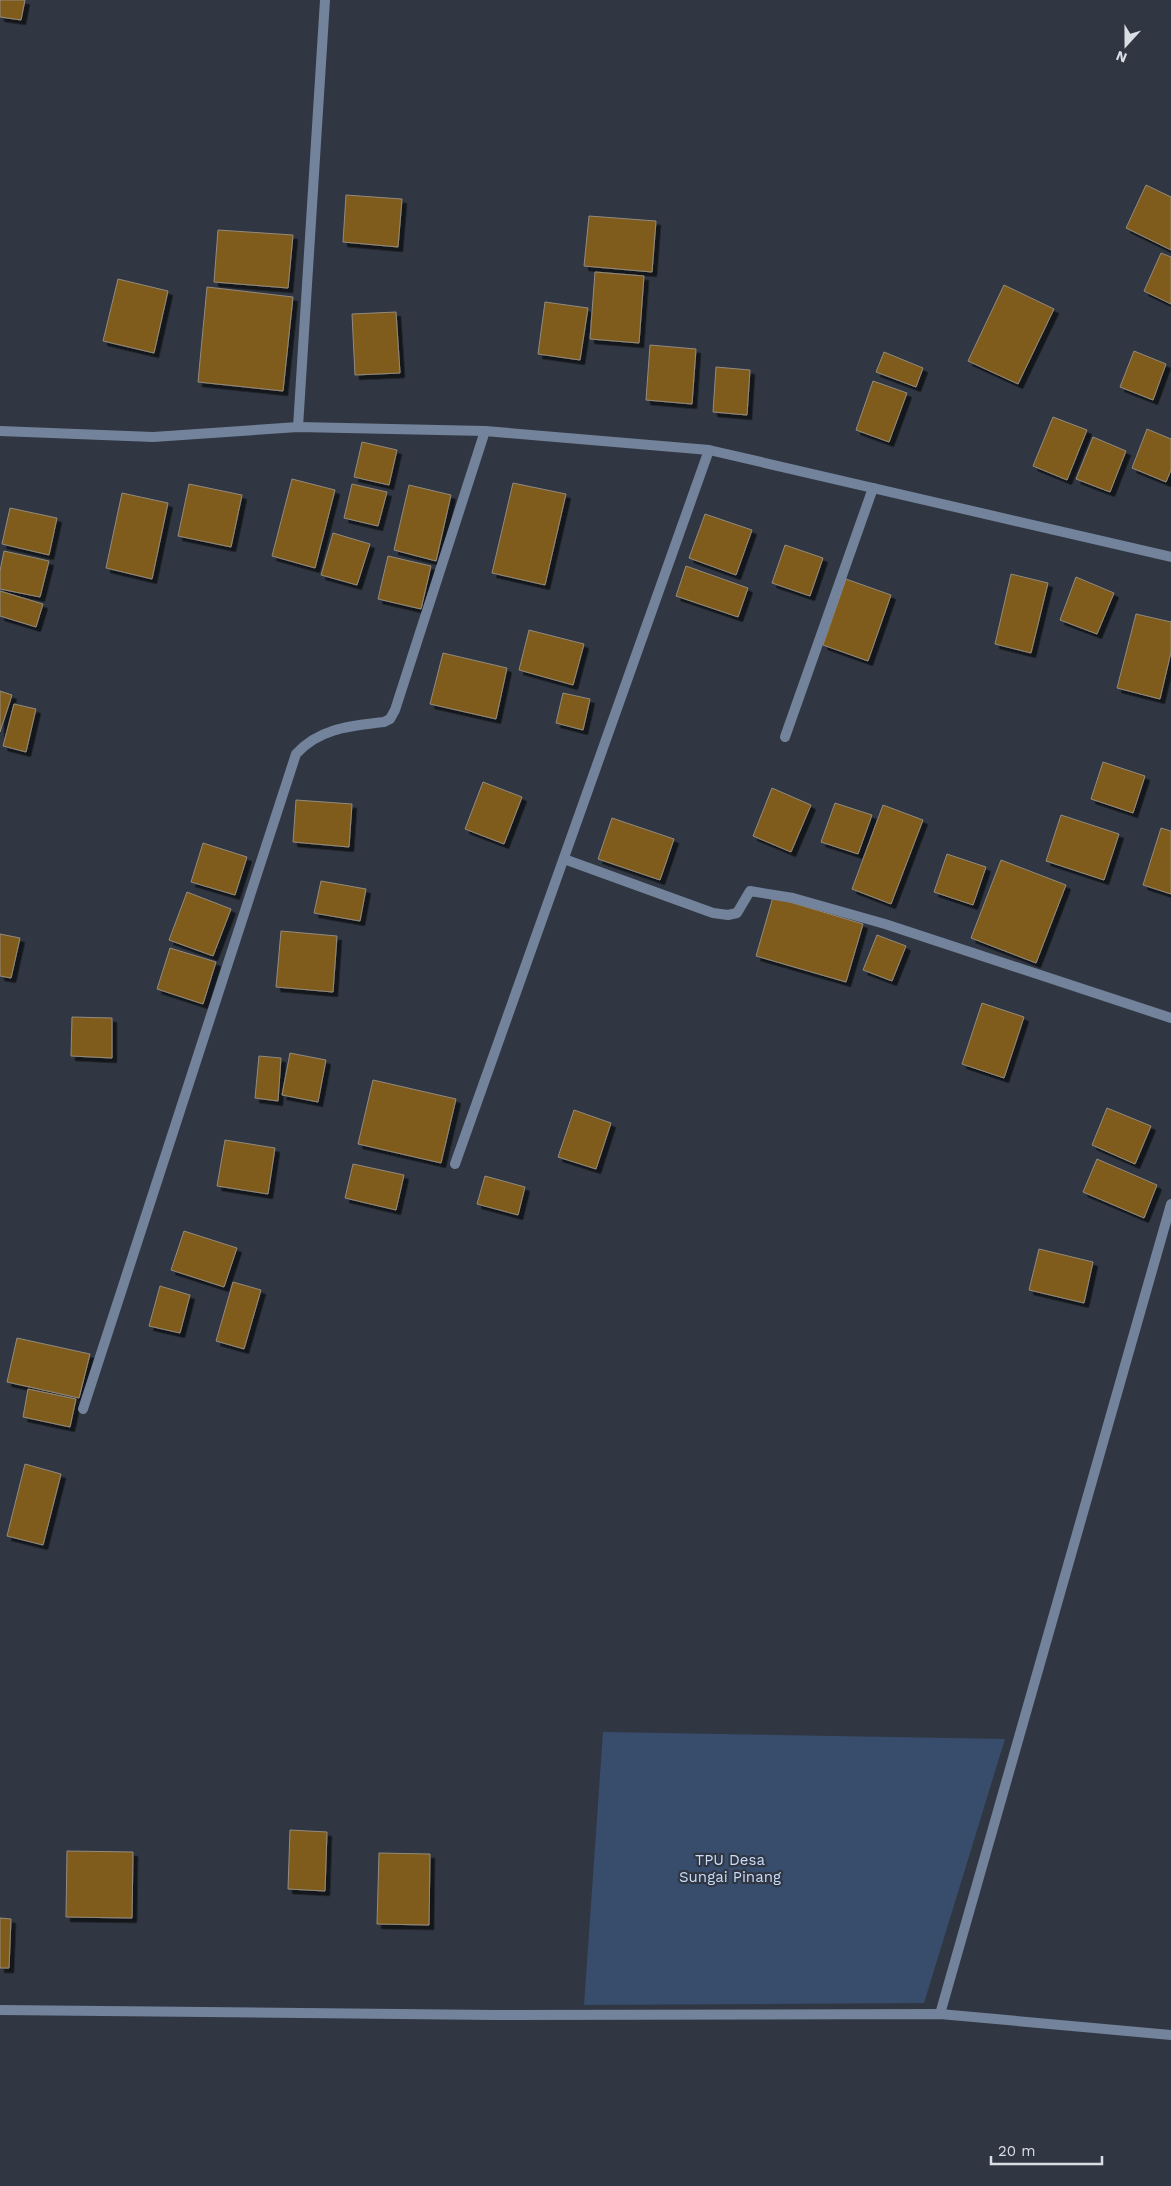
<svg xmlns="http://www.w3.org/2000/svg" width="1171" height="2186" viewBox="0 0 1171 2186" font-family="'Work Sans',sans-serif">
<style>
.green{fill:#384c6c}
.building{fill:#7f5b1d;stroke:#938b7e;filter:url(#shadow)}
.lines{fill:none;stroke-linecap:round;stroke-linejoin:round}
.street{stroke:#73839b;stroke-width:10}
.labels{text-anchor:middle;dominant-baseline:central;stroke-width:4.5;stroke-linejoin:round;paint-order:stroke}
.park-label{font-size:15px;fill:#c9ddfc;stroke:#303742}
</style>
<defs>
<filter id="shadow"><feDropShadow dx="4.5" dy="4.5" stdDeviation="0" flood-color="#0009"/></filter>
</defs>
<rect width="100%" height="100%" fill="#303742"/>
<polygon class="green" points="603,1732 1005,1739 924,2003 584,2005"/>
<g class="building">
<polygon points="0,0 25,0 21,20 0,17"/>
<polygon points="1146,185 1171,197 1171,250 1126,228"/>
<polygon points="346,195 402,199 398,247 343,242"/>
<polygon points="589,216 656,221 652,272 584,266"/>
<polygon points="218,230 293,235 288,288 214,282"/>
<polygon points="1161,253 1171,257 1171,304 1144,291"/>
<polygon points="595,272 644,276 639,343 590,339"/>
<polygon points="118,279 168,291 154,353 103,341"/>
<polygon points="1004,285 1054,309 1018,384 968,361"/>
<polygon points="207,287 293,297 283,391 198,382"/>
<polygon points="545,302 588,308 580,360 538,354"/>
<polygon points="396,312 400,373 355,375 352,314"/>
<polygon points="650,345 696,349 692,404 646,400"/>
<polygon points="1134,351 1166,364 1153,400 1120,387"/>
<polygon points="884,352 923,368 916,387 876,372"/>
<polygon points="716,367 750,370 747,415 713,412"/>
<polygon points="873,381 907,393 889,442 856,430"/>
<polygon points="1053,417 1087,430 1067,480 1033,466"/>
<polygon points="1147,429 1171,439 1171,470 1166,482 1132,468"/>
<polygon points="1093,437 1126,451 1110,492 1076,479"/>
<polygon points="362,442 397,450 389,485 354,477"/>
<polygon points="292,479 335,490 315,568 272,556"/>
<polygon points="513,483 566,494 545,585 492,573"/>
<polygon points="189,484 242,495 231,547 178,536"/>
<polygon points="352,484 387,492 378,526 344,518"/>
<polygon points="409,485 451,495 436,561 394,550"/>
<polygon points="122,493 168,503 152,579 106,568"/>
<polygon points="10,508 57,518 49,555 2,544"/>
<polygon points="705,514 752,530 736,575 689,558"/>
<polygon points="333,533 370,544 357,585 321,575"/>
<polygon points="785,545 823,558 810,596 772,583"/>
<polygon points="4,551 49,561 40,597 0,589 0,571"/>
<polygon points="388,556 431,566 421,609 378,599"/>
<polygon points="686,566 748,588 738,617 676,596"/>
<polygon points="1011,574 1048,583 1031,653 995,644"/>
<polygon points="1076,577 1114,593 1097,634 1060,620"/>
<polygon points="846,579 891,595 868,661 823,645"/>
<polygon points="0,591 43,604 36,627 0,616"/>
<polygon points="1136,614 1171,622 1171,652 1160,699 1117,688"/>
<polygon points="529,630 584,644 573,685 519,670"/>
<polygon points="443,653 507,668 496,719 430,704"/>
<polygon points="0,691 12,695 0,732"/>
<polygon points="563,693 590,699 583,730 556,723"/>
<polygon points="14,704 36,709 26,752 3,746"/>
<polygon points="1103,762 1145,776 1133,813 1091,799"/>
<polygon points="483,782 522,797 504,844 465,829"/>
<polygon points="772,788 811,805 791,852 753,836"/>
<polygon points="296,800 352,804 349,847 293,842"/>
<polygon points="835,803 872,815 858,854 821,842"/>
<polygon points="883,805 923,820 891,904 852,889"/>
<polygon points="1061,815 1119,834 1104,880 1046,861"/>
<polygon points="612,818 674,839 660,880 598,859"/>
<polygon points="1161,828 1171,831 1171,894 1143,885"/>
<polygon points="203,843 247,857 235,895 191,882"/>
<polygon points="947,854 986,867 973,905 934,892"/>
<polygon points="1001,860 1066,885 1036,963 971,938"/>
<polygon points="321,881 366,889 360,921 314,913"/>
<polygon points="187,892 231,909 213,956 169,940"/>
<polygon points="773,897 863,924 846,982 756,956"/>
<polygon points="281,931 337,936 333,992 276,987"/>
<polygon points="0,934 20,938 11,978 0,976"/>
<polygon points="877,935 906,946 892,981 863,970"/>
<polygon points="170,948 216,962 203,1004 157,989"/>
<polygon points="982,1003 1024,1017 1004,1078 962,1064"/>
<polygon points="72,1017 112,1018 112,1058 71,1056"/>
<polygon points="290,1053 326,1060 318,1102 282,1095"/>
<polygon points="259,1056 281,1058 278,1101 255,1098"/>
<polygon points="373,1080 456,1099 441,1163 358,1144"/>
<polygon points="1107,1108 1151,1126 1135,1164 1092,1145"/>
<polygon points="574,1110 611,1123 596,1169 558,1157"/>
<polygon points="225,1140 275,1148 268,1194 217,1186"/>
<polygon points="1097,1159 1157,1185 1144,1218 1083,1192"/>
<polygon points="353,1164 404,1175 396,1210 345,1198"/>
<polygon points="485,1176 525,1187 518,1215 477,1204"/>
<polygon points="184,1231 237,1248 224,1287 171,1270"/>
<polygon points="1039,1249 1093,1262 1084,1303 1029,1290"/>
<polygon points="233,1282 261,1290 244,1349 216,1341"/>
<polygon points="160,1286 190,1295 180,1333 149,1326"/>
<polygon points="17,1338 90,1354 79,1398 7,1382"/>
<polygon points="28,1389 76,1399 70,1427 23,1417"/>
<polygon points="25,1464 61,1474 43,1545 7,1536"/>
<polygon points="290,1830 327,1832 325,1891 288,1889"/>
<polygon points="67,1851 133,1852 132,1918 66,1917"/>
<polygon points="379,1853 430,1854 429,1925 377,1924"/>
<polygon points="0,1918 11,1919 9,1968 0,1968"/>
</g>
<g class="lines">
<g class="street">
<polyline points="298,427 325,0"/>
<polyline points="0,431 153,437 298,427 485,431 709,450 1171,557"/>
<polyline points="785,737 873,488"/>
<polyline points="564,859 713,913 728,915 737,913 750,891 793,898 885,924 1171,1018"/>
<polyline points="455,1164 709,450"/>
<path d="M83 1409 296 754C319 728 351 726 384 722L390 719 395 710 485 431"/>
<polyline points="0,2010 495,2015 940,2014 1171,2035"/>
<polyline points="940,2014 1171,1204"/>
</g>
</g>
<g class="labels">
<g class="park-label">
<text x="730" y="1860">TPU Desa<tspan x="730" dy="17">Sungai Pinang</tspan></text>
</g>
</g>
<g transform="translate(1126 45) rotate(201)" stroke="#303742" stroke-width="4" paint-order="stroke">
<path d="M0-4L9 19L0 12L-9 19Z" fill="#d9dde4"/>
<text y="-8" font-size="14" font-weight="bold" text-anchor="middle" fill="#d9dde4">N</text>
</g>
<path d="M991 2156v8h111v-8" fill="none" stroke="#d9dde4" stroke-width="2.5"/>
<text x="998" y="2156" font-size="15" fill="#d9dde4" stroke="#303742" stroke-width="4" paint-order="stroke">20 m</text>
</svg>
